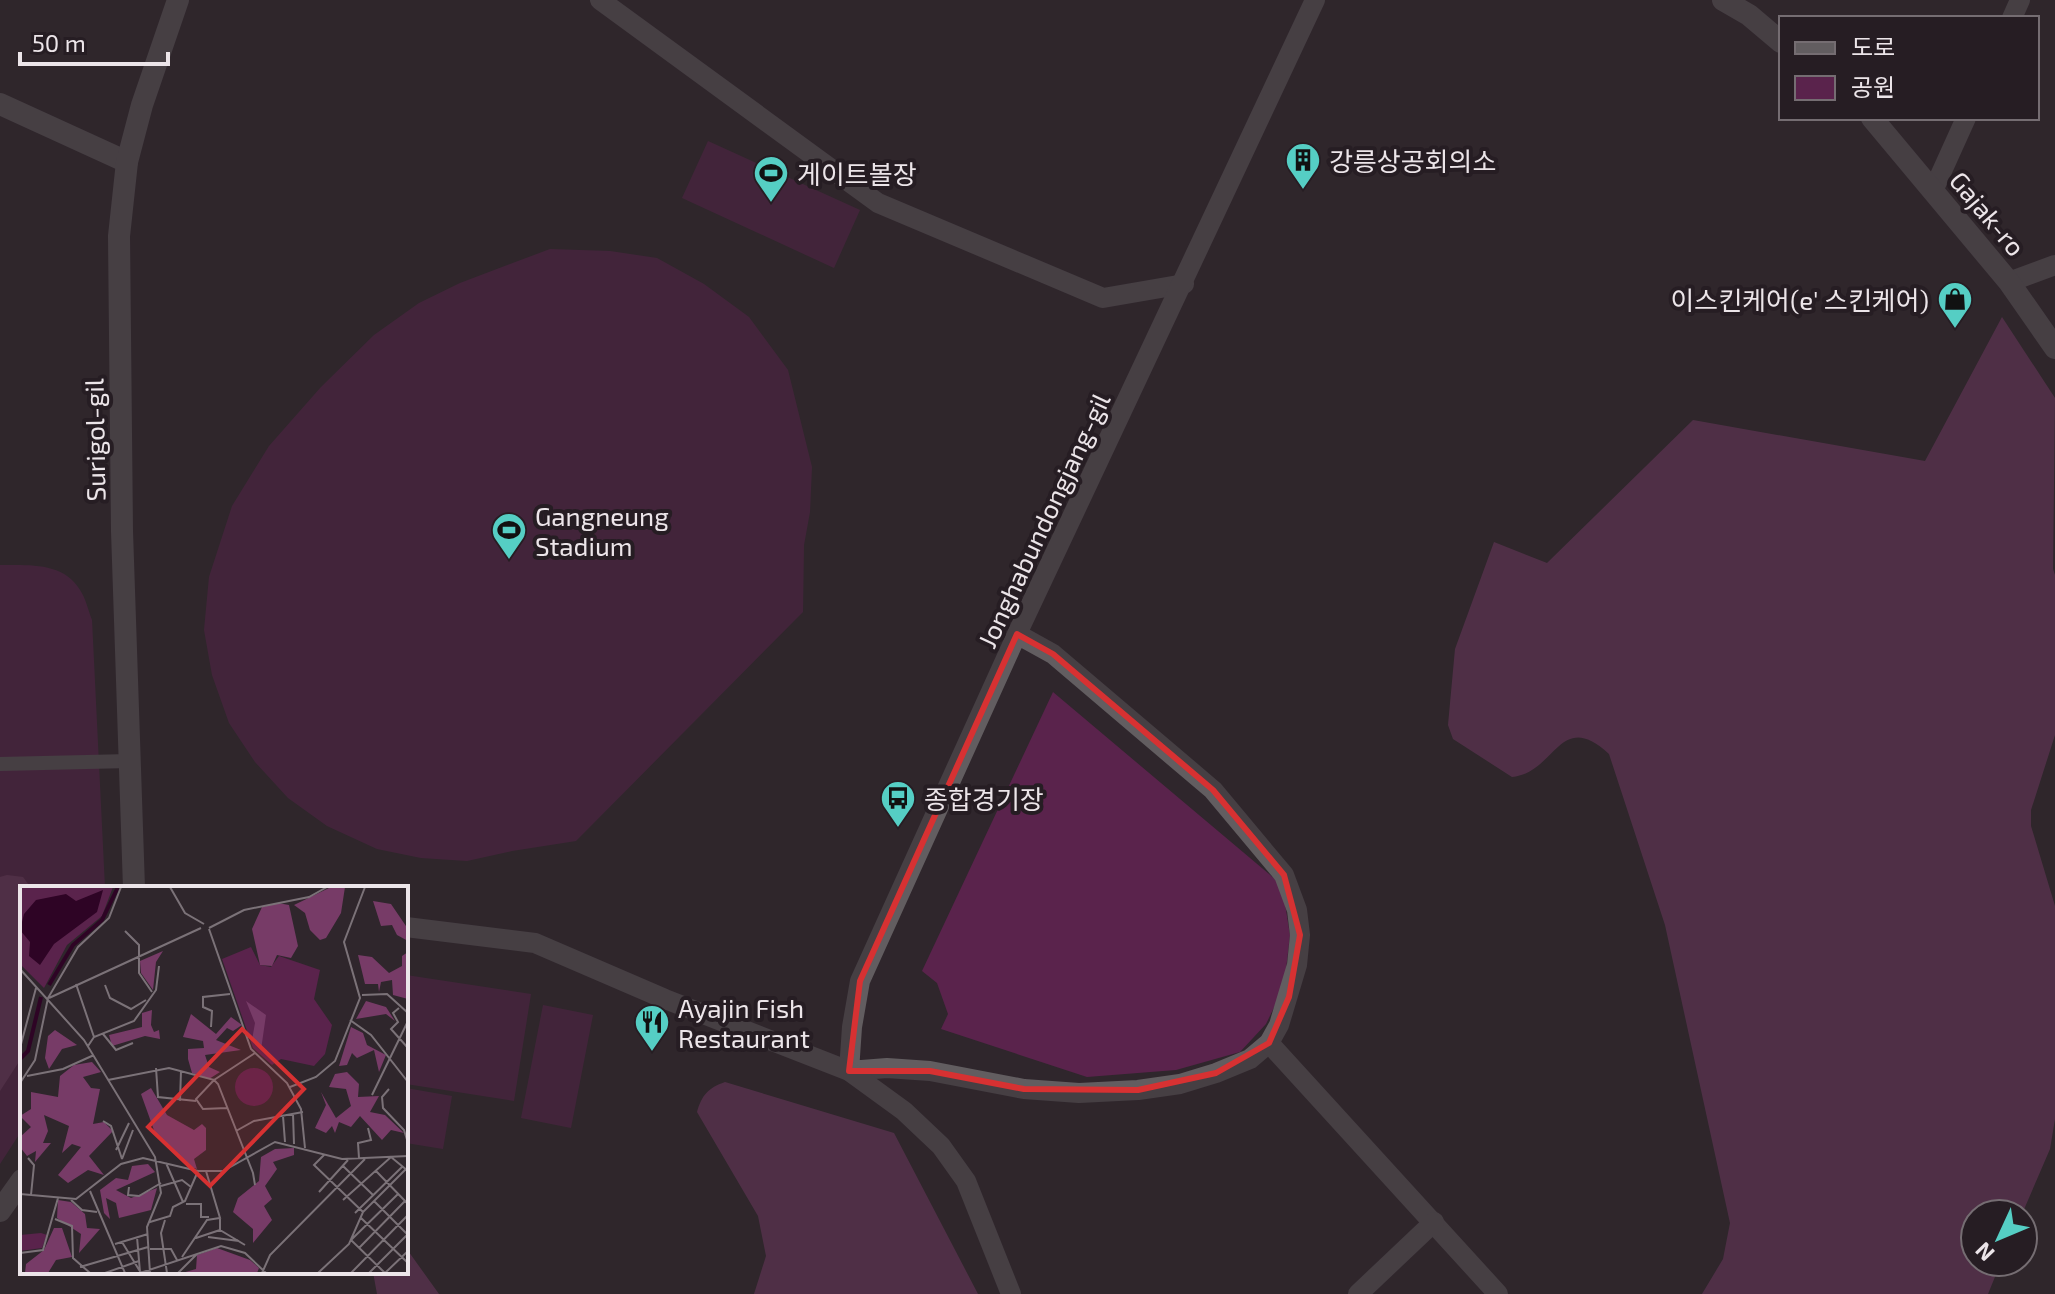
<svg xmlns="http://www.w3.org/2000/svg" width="2055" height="1294" viewBox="0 0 2055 1294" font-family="'Exo 2','Noto Sans KR',sans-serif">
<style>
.green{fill:#5a234c}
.forest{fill:#773b67}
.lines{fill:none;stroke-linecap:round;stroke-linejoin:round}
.pedestrian{stroke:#625d60;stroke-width:14}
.minor{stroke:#625d60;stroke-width:20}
.tertiary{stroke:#625d60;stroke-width:22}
.marked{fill:none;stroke:#d73132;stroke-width:6;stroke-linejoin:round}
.labels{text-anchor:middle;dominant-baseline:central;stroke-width:8;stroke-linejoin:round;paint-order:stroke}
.poi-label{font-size:26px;fill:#ece5e9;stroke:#261d23;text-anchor:start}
.street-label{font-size:26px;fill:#ece5e9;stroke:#261d23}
.inset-river{fill:none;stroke:#2e0425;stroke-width:4}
.inset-road{fill:none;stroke:#7b7278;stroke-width:2}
.view{fill:#d73132;fill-opacity:0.15;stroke:#d73132;stroke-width:4}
.inset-edge{fill:none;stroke:#ece5e9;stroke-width:4}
</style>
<rect width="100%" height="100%" fill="#2f262c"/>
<g class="green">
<polygon points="708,141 860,210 834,268 682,198"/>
<polygon points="550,249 610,251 657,258 704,284 749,317 788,370 812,467 810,512 804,545 803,612 576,841 512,851 467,861 421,858 377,849 327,826 288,798 255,762 229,723 212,675 204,630 209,577 232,506 269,446 321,387 374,335 419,303 460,283"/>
<path d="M0 565C28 565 64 562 80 590 86 599 88 610 92 620L105 888H22V1130L0 1164Z"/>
<polygon points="1053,692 1282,885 1290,935 1284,987 1266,1024 1240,1052 1176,1070 1087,1077 941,1029 948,1014 937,983 922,971"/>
<polygon points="406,975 531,994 514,1101 406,1084"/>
<polygon points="543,1005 593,1015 571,1128 521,1118"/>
<polygon points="406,1088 452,1096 443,1149 406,1143"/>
</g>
<g class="forest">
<path d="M2002 317 2055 398 2053 569 2055 575V735L2031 810V826L2055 906V1119L2050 1149 2022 1214H1975V1262H2001L1988 1294H1702L1723 1259 1730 1223 1665 925 1609 754C1559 708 1556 773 1512 777L1453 739 1448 725 1455 649 1494 542 1547 563 1693 420 1925 461Z"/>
<polygon points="7,875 23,877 31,888 22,888 22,1057 0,1091 0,877"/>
<path d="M725 1082 894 1133 978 1294H754L766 1256 758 1216 697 1112C702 1095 708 1088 725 1082Z"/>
<polygon points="406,1248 439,1294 377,1294 373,1272 406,1272"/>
</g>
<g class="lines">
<polyline class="pedestrian" points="0,764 130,761"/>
<g class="minor">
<polyline points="600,0 878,203 1103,298 1184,284"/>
<polyline points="2012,18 2020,0"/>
<polyline points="1933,191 1966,118"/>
<polyline points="2009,282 2055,265"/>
<polyline points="1017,634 1053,654 1213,790 1284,875 1297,910 1300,935 1297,965 1279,1025 1269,1043 1250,1059 1216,1073 1180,1084 1138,1090 1079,1093 1024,1089 930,1071 887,1068 849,1071 852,1027 860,981 1017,634 1315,0"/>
<polyline points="406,927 535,943 665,999 849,1071 904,1111 941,1146 966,1181 1011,1294"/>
<polyline points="1269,1043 1498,1294"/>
<polyline points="1358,1294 1434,1222"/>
</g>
<g class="tertiary">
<polyline points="1723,0 1749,15 1781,42"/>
<polyline points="0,104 127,162"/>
<polyline points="1872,118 2009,282 2055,348"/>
<polyline points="134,888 122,531 119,236 127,162 142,105 178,0"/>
<polyline points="0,1211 22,1180"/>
</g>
</g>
<path d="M0 0H2055V1294H0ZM1017 634 1053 654 1213 790 1284 875 1300 935 1289 997 1269 1043 1216 1073 1138 1090 1024 1089 930 1071H849L860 981Z" fill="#2f262c" fill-opacity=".55" fill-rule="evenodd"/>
<path class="marked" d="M1017 634 1053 654 1213 790 1284 875 1300 935 1289 997 1269 1043 1216 1073 1138 1090 1024 1089 930 1071H849L860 981Z"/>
<defs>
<g id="building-pin" transform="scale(1.8)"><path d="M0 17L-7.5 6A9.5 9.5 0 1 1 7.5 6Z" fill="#55cec4" stroke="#261d23"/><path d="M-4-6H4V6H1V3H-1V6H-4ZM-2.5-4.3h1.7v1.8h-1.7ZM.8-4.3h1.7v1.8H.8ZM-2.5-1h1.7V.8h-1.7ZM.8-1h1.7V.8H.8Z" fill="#111"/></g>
<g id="stadium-pin" transform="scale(1.8)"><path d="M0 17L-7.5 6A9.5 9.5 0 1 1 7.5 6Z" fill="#55cec4" stroke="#261d23"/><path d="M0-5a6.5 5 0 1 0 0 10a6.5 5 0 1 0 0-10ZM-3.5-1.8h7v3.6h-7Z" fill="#111"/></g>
<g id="shop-pin" transform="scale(1.8)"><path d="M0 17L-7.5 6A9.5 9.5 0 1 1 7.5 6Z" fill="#55cec4" stroke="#261d23"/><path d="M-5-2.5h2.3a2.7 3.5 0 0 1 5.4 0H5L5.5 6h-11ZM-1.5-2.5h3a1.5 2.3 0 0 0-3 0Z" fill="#111"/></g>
<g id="bus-pin" transform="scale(1.8)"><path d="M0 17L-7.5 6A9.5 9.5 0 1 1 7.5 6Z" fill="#55cec4" stroke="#261d23"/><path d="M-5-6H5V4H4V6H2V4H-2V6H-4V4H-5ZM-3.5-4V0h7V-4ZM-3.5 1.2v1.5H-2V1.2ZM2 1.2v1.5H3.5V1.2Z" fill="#111"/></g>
<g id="restaurant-pin" transform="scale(1.8)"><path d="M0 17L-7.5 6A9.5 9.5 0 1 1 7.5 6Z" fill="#55cec4" stroke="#261d23"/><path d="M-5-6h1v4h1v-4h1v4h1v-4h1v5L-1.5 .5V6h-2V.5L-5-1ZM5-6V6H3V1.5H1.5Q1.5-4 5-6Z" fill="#111"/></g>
</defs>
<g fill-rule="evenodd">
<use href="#building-pin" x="1303" y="160"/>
<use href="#stadium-pin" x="771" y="173"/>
<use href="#shop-pin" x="1955" y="299"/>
<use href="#stadium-pin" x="509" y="530"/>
<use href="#bus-pin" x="898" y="798"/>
<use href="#restaurant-pin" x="652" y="1022"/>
</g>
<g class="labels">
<g class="poi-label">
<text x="1329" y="160">강릉상공회의소</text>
<text x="797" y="173">게이트볼장</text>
<text x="1929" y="299" text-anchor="end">이스킨케어(e' 스킨케어)</text>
<text x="535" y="515">Gangneung<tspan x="535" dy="30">Stadium</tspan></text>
<text x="924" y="798">종합경기장</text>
<text x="678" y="1007">Ayajin Fish<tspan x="678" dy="30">Restaurant</tspan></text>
</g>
<g class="street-label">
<text transform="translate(1988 213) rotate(50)">Gajak-ro</text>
<text transform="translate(94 440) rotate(-91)">Surigol-gil</text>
<text transform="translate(1043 520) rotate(-65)">Jonghabundongjang-gil</text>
</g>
</g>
<g transform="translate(20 886)">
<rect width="388" height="388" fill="#2f262c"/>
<path d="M0 1H93L82 30 47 59 24 102 0 78ZM231 61 240 79 251 81 259 70 300 84 294 113 312 139 305 168 294 180 261 173 252 179 233 162 202 73ZM215 201a19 19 0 1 1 38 0a19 19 0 1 1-38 0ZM21 347 27 349 22 362 0 365V349Z" fill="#5a234c"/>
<path d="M311 1H325L321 27 306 52 300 54 290 44 285 27 274 19ZM353 15 371 18 388 43V55L377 49 372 39 361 40ZM258 17 269 19 278 60 271 72 257 69 252 80 240 79 232 43 242 21ZM143 65 136 76 133 104 121 87 120 75ZM388 66V113L373 109 372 94 361 96 359 106 358 98H345L338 69 352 71 369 87 382 80V70ZM226 115 246 129 241 164 232 154 235 137ZM346 115 366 121 375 135 366 128 336 133ZM132 124 131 139 134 146 139 144 140 153 125 150 92 160 89 149 122 141V127ZM171 128 196 148 211 131 222 139 213 145 207 142 196 154 221 164 185 169 189 181 200 186 189 193 172 187 168 173V163L184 162 183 155 163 151ZM331 141 343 147 347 159 366 169 359 186 354 164 337 172 332 167 327 179 319 180ZM35 144 57 159 42 163 29 183 25 172 28 150ZM72 176 81 186 63 191 71 202 80 203 73 238 84 236 93 245 69 270 84 289 68 284 48 297 38 289 61 261 52 258 42 267 49 240 24 229 28 245 23 257H31L15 276 16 265 7 270 0 261V251L11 241 0 230 11 223V206L38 211 40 190 54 179ZM327 186 339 198 338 211 359 210 350 226 365 229 384 247 371 244 362 254 340 230 331 241 319 236 315 247 312 240 306 247 295 242 306 219 301 206 316 232 331 220 326 203 309 201 315 188ZM131 202 147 229 174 244 182 238 186 242V264L174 273 177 283 167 280 135 247 121 208ZM274 262V269L253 276 257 283 245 300 252 313 244 320 252 334 233 357V343L213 326 218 312 239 295 241 271 255 263ZM128 278 135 286 96 304 111 312 137 302 131 324 99 332 96 317 86 312 90 333 84 327 80 304 96 292 108 294 112 280ZM38 314 51 316 65 328 67 342 80 343 59 367 61 348 37 332ZM34 342H42L52 371 36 374 28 387H5L6 378 24 364ZM197 362 230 374 239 382 237 387H162L176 383 177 369Z" fill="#773b67"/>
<path d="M83 4 77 26 34 58 20 79 9 70 10 56 0 44 4 28 16 14 46 8 56 15Z" fill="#2e0425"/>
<path class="inset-river" d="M29 99 53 59 82 34 98 1M0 173 8 165 21 111"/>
<path class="inset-road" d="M150 1 165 27 184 38M189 42 224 24 289 11 307 1M189 43 231 163 267 197 281 223 285 262M105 45 119 59V87L132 106M0 83 64 154 135 271 141 307 127 341 130 387M56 98 74 151M85 99 90 112 111 123 126 114M342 109 367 108 388 127M29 112 181 42M379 122 373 127 378 136 371 143 388 162M330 134 351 149 388 196M191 141 192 125 183 121V111L210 108M83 148 96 164 113 157M68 160 74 151 114 135 136 104 139 80M0 162 16 102M136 182 138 211 176 215M7 190 43 183 74 169M88 194 149 182 194 194 235 167M0 197 15 174 28 112 58 61 89 32 101 1M270 201 296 191 315 175 340 112 324 56 345 1M369 203 362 211 363 222 384 244 388 257M352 209 388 135M160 215 161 185M207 222 183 223 176 213 194 194 198 198 233 287 235 299M273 228 274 258M263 230 265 256M83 235 91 240 102 273M216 245 234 235 283 226M96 264 109 237M304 269 294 279 343 326M8 272 14 279 11 309M339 272 338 257 351 254 348 242M102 273 113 244M146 277 163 316M323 280 353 309M356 285 388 318M141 300 162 294 171 301M109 301 108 309 119 310 141 297M70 305 105 387M299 306 328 274M0 308 56 313 101 278 123 272 178 285H203L255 256 322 273 388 270M51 314 62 324 77 326M323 314 371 271 388 285M354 315 387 348M166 318H181V331H189M335 327 383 280M341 332 388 377M35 333 52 340 53 372 70 387M145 334 141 347 147 387M130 336 150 330 153 321 165 315 178 285M200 344 225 359M117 351 120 386M188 351 219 355M176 352 200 344V332M102 356 121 387M95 358 128 348M339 362 385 315M130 363H151L157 374M0 367 23 364 38 312M162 371 187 334 200 332 186 285M60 381 128 361M85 387 119 375M120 387 201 360 225 367 246 387M158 387 177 368M242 387 250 369 345 273M298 387 329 358 343 326 386 283M331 387 388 329M349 387 388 348M365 387 331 354 378 308M365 387 388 365"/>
<path class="view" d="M222 143 284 203 190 300 128 241Z"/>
<rect width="388" height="388" class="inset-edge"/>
</g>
<rect x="1779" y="16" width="260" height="104" fill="#261d23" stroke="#756d72" stroke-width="2"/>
<rect x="1795" y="42" width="40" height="12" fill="#625d60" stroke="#756d72" stroke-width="2"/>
<text x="1851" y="56" font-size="24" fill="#ece5e9">도로</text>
<rect x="1795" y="76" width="40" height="24" fill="#5a234c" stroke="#756d72" stroke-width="2"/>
<text x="1851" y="96" font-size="24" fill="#ece5e9">공원</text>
<g transform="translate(1999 1238) rotate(226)"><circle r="38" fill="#261d23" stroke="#756d72" stroke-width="2"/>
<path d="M0-6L14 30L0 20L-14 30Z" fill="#55cec4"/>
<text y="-12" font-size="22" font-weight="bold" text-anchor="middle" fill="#ece5e9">N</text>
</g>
<path d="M20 52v12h148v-12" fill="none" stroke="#ece5e9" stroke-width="4"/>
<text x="32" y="52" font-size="24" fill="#ece5e9" stroke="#261d23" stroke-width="6" paint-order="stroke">50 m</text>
</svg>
